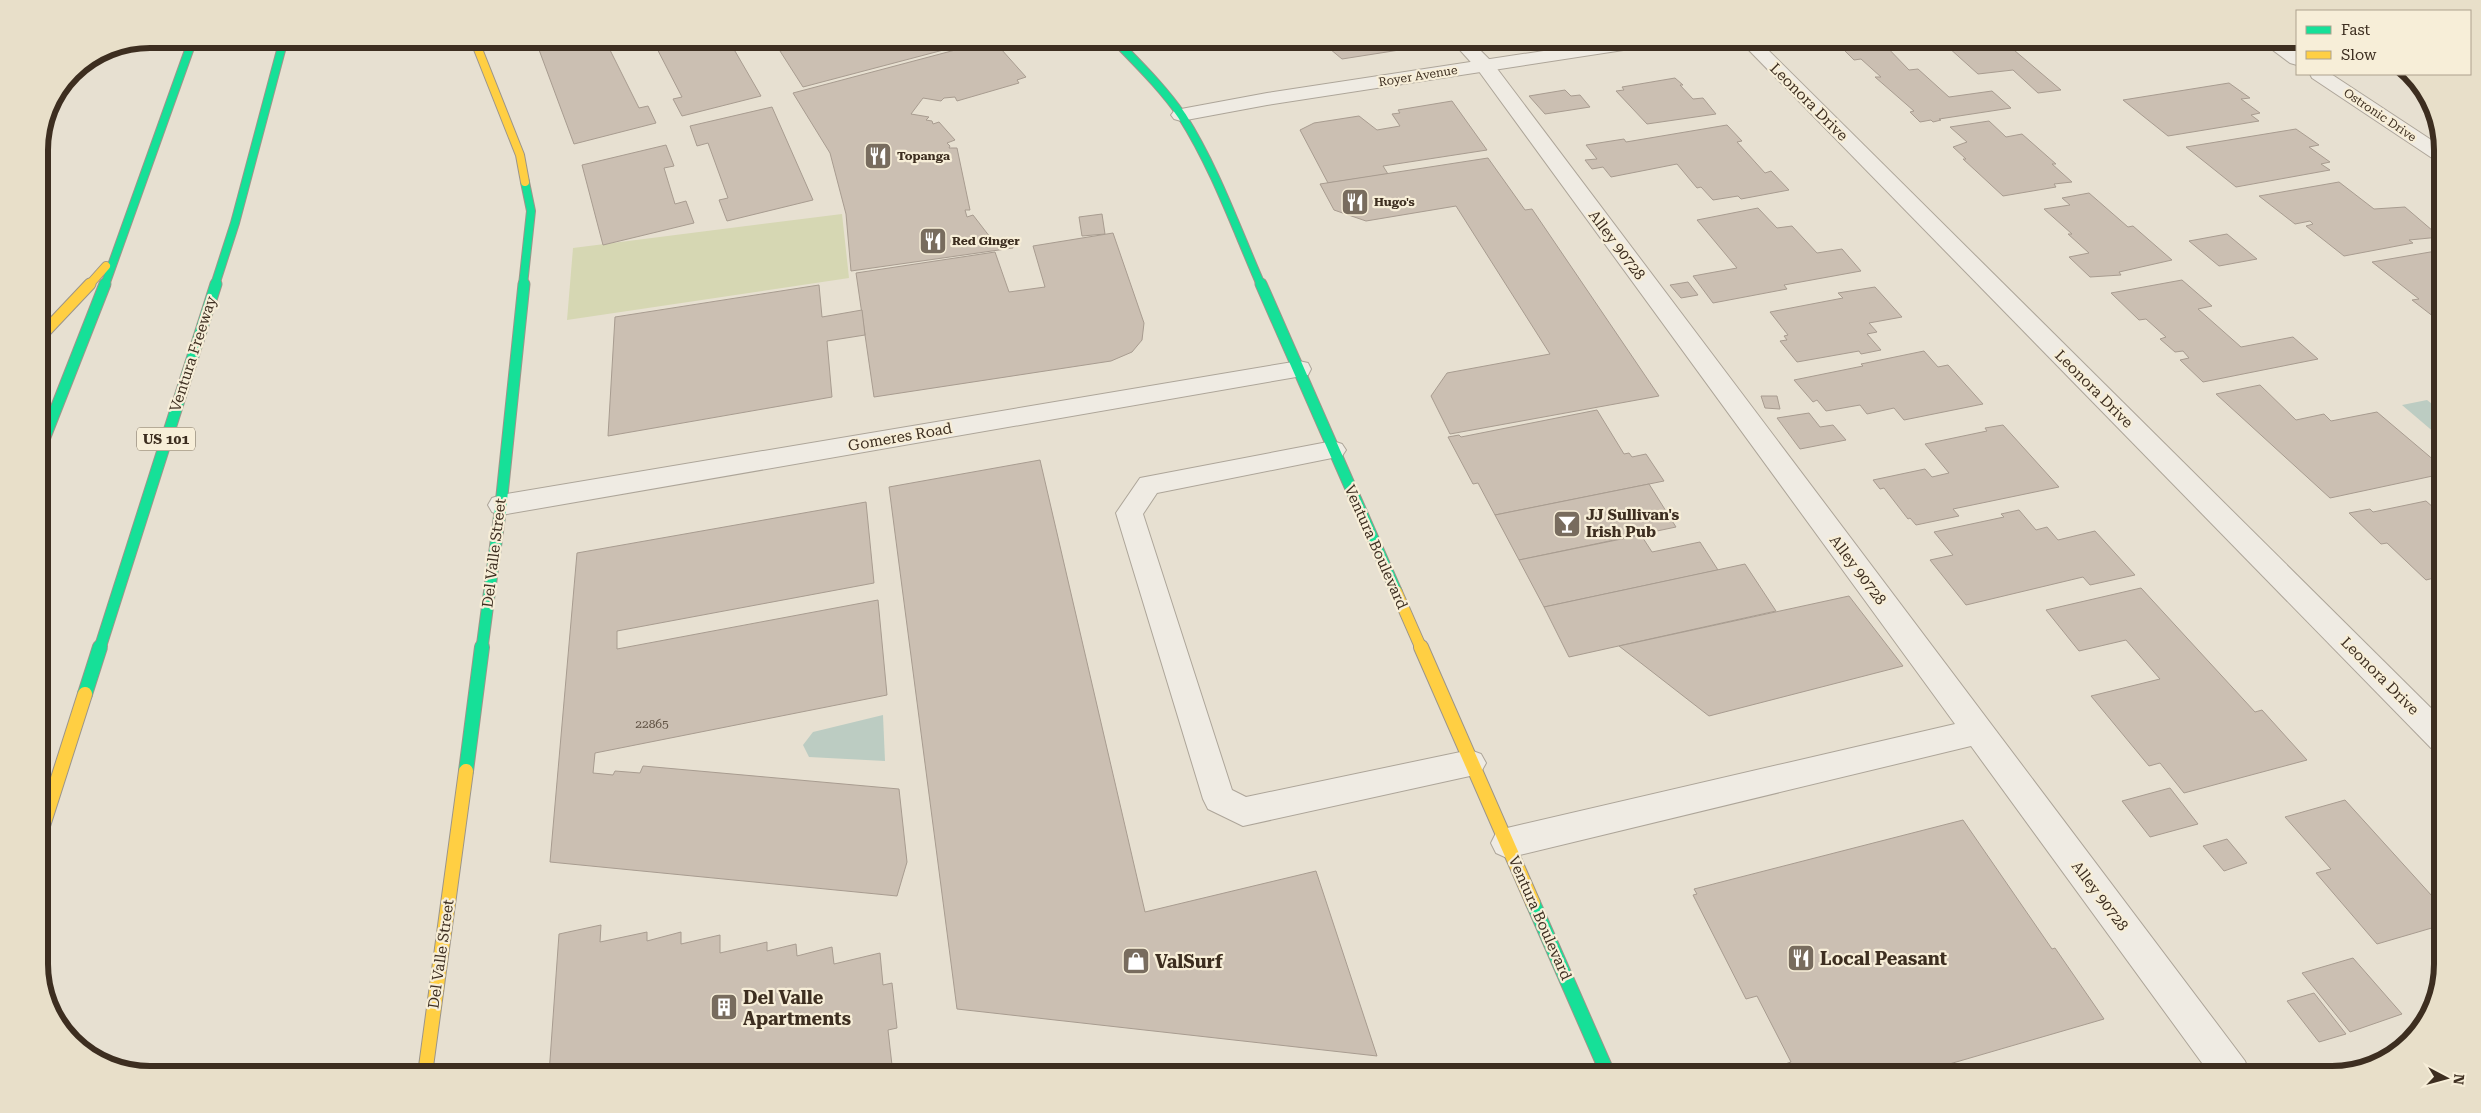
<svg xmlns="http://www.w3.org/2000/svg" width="2481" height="1113" viewBox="0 0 2481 1113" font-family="'Roboto Serif',serif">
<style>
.green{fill:#d6d7b3}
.water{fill:#bcccc2}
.building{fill:#cbbfb2;stroke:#a89c90}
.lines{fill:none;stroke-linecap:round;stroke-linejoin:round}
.lane-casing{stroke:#ada599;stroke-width:2}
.street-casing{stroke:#ada599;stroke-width:2}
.fast-far2-casing{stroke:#9c958a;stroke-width:10}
.fast-far1-casing{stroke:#9c958a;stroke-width:13}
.fast-casing{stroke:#9c958a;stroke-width:16}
.slow-far2-casing{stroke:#9c958a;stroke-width:10}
.slow-far1-casing{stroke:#9c958a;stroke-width:13}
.slow-casing{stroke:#9c958a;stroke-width:16}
.lane{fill:#efebe3;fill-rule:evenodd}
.street{fill:#efebe3;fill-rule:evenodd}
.fast-far2{stroke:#16e098;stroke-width:8}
.fast-far1{stroke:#16e098;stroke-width:11}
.fast{stroke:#16e098;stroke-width:14}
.slow-far2{stroke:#ffcf43;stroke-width:8}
.slow-far1{stroke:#ffcf43;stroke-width:11}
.slow{stroke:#ffcf43;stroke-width:14}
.labels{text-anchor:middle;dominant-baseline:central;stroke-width:4.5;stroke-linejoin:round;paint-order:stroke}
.far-street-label{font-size:12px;fill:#3d2e20;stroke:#f7eed8}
.far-poi-label{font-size:12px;font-weight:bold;fill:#3d2e20;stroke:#f7eed8;text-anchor:start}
.number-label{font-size:12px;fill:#605244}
.shield{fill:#f7eed8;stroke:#756857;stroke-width:1}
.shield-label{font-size:14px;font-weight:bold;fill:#3d2e20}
.street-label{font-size:15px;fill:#3d2e20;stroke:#f7eed8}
.poi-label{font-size:15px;font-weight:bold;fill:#3d2e20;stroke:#f7eed8;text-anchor:start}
.near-poi-label{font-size:18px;font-weight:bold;fill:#3d2e20;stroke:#f7eed8;text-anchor:start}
.rim{fill:none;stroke:#3d2e20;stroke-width:6}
</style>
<rect width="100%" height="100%" fill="#e7e0d1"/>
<polygon class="green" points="842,214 849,278 567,320 573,248"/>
<g class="water">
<polygon points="2427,400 2442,412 2442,439 2402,405"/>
<polygon points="883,715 885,761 809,757 803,745 813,732"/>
</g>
<g class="building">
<polygon points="574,39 615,39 618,46 609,48 639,108 648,106 656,123 574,144 538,47"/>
<polygon points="652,39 728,39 761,96 682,116 673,99 682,97"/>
<polygon points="830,39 944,39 951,48 803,87 780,51"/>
<polygon points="1318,39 1417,39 1425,46 1342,59"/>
<polygon points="1960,39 2001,39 2061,90 2038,93 2013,70 1978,74 1948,47 1966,44"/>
<polygon points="993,40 1026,77 1017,80 1019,83 957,101 955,97 944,98 941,101 923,98 911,114 929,117 926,120 932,121 933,124 939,122 955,140 947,143 950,146 949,148 957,148 970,210 965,210 967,217 973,215 990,237 984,239 986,243 1011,239 1013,248 851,271 846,214 830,153 793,93"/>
<polygon points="1882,42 1909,70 1918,69 1949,97 1992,91 2011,108 1939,119 1941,120 1933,122 1931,120 1920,122 1910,112 1914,111 1875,77 1881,77 1861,59 1854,60 1842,48"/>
<polygon points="1675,78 1683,85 1680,85 1693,99 1703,98 1716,114 1647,124 1616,91 1624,90 1622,87"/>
<polygon points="2229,83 2250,98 2241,99 2260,113 2251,115 2259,121 2168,136 2123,100"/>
<polygon points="1565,90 1571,96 1580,95 1590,107 1545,114 1529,96"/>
<polygon points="1452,101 1487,150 1383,166 1388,174 1328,183 1300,130 1314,123 1359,116 1377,130 1400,126 1392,114 1400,113 1398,110"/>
<polygon points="772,107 813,200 727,221 719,200 728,198 708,143 697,146 690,126"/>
<polygon points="1989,121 2006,137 2022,134 2056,164 2052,164 2072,182 2054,184 2056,187 2003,196 1963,159 1966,159 1953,147 1967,142 1950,127"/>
<polygon points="1727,125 1742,141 1737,142 1765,173 1771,171 1789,190 1741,199 1738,196 1713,200 1701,187 1697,188 1677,164 1611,177 1603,167 1592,169 1585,160 1597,159 1586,145 1624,139 1626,142"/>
<polygon points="2296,129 2319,145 2309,147 2330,162 2321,164 2330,170 2236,187 2186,147"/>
<polygon points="666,145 674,166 664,168 675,204 686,201 694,223 603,245 582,165"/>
<polygon points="1488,158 1525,210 1532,209 1659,396 1450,434 1431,396 1447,373 1550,354 1456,206 1366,221 1334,210 1320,184"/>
<polygon points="2339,182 2374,209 2405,207 2440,237 2409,240 2413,243 2344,256 2306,226 2313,224 2310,221 2295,224 2259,196"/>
<polygon points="2089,193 2128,227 2133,226 2172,260 2119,272 2121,275 2090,277 2069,257 2089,253 2068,234 2072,234 2044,209 2070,205 2062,198"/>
<polygon points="1758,208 1777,228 1792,226 1817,253 1842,249 1861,271 1784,285 1787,289 1713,303 1693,276 1737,268 1697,220"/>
<polygon points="1102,214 1105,234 1082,236 1079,217"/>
<polygon points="1113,233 1144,323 1142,340 1132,352 1111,361 874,397 856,273 995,252 1009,292 1045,287 1033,246"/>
<polygon points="2227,234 2257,259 2219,266 2189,241"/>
<polygon points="2442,250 2442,316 2434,317 2412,300 2419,299 2372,262"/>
<polygon points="2182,280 2212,306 2198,309 2241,347 2293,337 2318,359 2203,382 2180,360 2189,358 2183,351 2175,352 2160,339 2166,337 2146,319 2139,320 2111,293"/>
<polygon points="1688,282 1698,295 1681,298 1670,285"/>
<polygon points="819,285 822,317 862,310 865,335 827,341 832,397 608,436 615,317"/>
<polygon points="1875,287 1902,317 1869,323 1877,332 1867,334 1881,350 1861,354 1859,351 1797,362 1780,341 1787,340 1784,336 1788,335 1770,312 1843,298 1838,293"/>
<polygon points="1924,351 1938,367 1948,365 1983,404 1904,420 1894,408 1867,414 1860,405 1826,411 1817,400 1813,402 1794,380 1863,366 1861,364"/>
<polygon points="2260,385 2296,420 2324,414 2331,421 2377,412 2442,467 2442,474 2330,498 2216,394"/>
<polygon points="1761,396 1777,396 1780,409 1765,408"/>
<polygon points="1597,410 1624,454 1629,453 1632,457 1646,454 1664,481 1495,515 1478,483 1473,484 1448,437 1459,435 1461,437"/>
<polygon points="1809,413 1820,427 1833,425 1846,440 1800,449 1777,418"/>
<polygon points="2003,425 2059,487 1953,509 1959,516 1916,525 1910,518 1908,519 1884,488 1880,489 1873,480 1925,469 1932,477 1949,473 1925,444 1987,431 1985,428"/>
<polygon points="1040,460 1145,912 1316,871 1377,1056 957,1009 889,487"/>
<polygon points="1649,484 1676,527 1519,560 1495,515"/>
<polygon points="2426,501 2442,515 2442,576 2426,580 2387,543 2381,544 2349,513 2370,509 2373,512"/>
<polygon points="866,502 874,583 617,631 617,649 878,600 887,695 595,753 593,773 613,775 615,771 640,773 643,766 899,789 907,862 897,896 550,862 577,553"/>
<polygon points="2019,510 2036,530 2047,527 2058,540 2095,531 2135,575 2090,585 2083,577 1966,605 1930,560 1953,555 1934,532 2004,517 2001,514"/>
<polygon points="1641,535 1652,552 1700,542 1718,570 1544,607 1519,560"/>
<polygon points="1745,564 1776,611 1569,657 1544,607"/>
<polygon points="2141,588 2255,712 2262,710 2307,760 2184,793 2160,763 2149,766 2091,696 2160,679 2126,640 2079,651 2046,610"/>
<polygon points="1849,596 1903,666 1709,716 1619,646"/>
<polygon points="2170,788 2198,824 2150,837 2122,801"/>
<polygon points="2345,800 2442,907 2442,925 2377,944 2316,873 2331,869 2285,817"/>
<polygon points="1963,820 2052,949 2055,948 2104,1019 1915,1074 1787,1074 1782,1065 1791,1062 1757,996 1746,999 1693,895 1697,894 1694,889"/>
<polygon points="2227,839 2247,863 2224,871 2203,846"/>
<polygon points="601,925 600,942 647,932 647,941 681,932 681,944 720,935 720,953 767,942 767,951 796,944 797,956 832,947 834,964 880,953 883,985 892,983 897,1028 888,1030 893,1074 549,1074 559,934"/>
<polygon points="2353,958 2402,1014 2350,1032 2302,973"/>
<polygon points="2314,993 2346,1034 2319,1042 2287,1001"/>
</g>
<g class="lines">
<g class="lane-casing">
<g id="lane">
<polygon points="1450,39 1469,39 1492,62 2245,1061 2250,1074 2210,1074 1971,746 1507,858 1496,853 1491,843 1496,833 1507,828 1955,724 1478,70"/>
<polygon points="1333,441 1342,444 1346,450 1342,456 1157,493 1143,514 1232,790 1246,797 1470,750 1481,754 1486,763 1481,772 1470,776 1243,826 1208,809 1203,799 1116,513 1140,478"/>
</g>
</g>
<g class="street-casing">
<g id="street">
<polygon points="1622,39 1665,39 1663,43 1656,45 1267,105 1181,121 1174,119 1171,115 1174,111 1181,109 1267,93"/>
<polygon points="1738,39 1757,39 2442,719 2442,752 2431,748"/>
<polygon points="2258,39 2279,39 2297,51 2297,65 2290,63"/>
<polygon points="2310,74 2331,74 2442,147 2442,162 2435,160 2312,78"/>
<polygon points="1299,361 1308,363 1311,369 1308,375 501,515 492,512 488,505 492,498 501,495"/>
</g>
</g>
<g class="fast-far2-casing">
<g id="fast-far2">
<path d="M1114 39C1137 63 1163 88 1182 116 1215 168 1236 228 1261 285"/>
<polyline points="105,285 193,39"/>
<polyline points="215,285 235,223 284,39"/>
<polyline points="523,285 531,211 525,182"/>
</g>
</g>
<g class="fast-far1-casing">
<g id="fast-far1">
<polyline points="1261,284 1396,591"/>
<polyline points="39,452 105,284"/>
<polyline points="100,648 216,284"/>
<polyline points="482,648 501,505 524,284"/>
</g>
</g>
<g class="fast-casing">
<g id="fast">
<polyline points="85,694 100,647"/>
<polyline points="466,771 482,647"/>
<polyline points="1533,903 1608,1074"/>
</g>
</g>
<g class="slow-far2-casing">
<g id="slow-far2">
<polyline points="474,39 520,155 525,182"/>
<polyline points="89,285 106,266"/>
</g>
</g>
<g class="slow-far1-casing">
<g id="slow-far1">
<polyline points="39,338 90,284"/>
<polyline points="1396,591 1421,648"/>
</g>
</g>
<g class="slow-casing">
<g id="slow">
<polyline points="1421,647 1533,903"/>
<polyline points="39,838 85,694"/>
<polyline points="425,1074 466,771"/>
</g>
</g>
<use href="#lane" class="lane"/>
<use href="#street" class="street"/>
<use href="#fast-far2" class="fast-far2"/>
<use href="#fast-far1" class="fast-far1"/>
<use href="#fast" class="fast"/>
<use href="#slow-far2" class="slow-far2"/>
<use href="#slow-far1" class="slow-far1"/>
<use href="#slow" class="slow"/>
</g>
<defs>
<g id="restaurant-square" transform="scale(1.4375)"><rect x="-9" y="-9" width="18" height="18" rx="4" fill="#786c5e" stroke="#f7eed8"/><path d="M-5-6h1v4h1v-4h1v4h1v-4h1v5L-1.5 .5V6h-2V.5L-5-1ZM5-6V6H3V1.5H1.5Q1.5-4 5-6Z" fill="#fff"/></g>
<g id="bar-square" transform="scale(1.4375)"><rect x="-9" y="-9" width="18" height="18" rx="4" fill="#786c5e" stroke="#f7eed8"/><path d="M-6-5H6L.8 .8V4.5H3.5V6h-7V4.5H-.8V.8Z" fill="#fff"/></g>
<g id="shop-square" transform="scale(1.4375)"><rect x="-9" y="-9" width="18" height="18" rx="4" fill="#786c5e" stroke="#f7eed8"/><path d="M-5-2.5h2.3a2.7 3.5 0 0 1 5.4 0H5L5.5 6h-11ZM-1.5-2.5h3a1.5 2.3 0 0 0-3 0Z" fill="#fff"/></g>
<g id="building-square" transform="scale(1.4375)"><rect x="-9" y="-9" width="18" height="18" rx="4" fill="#786c5e" stroke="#f7eed8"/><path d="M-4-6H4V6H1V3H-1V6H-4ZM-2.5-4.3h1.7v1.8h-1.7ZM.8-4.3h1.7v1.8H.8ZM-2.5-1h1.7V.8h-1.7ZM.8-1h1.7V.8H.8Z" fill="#fff"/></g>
</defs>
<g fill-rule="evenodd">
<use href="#restaurant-square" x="878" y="156"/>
<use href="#restaurant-square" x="1355" y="202"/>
<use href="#restaurant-square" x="933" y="241"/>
<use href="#bar-square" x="1567" y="524"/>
<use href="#restaurant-square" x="1801" y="958"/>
<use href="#shop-square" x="1136" y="961"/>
<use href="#building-square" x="724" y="1007"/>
</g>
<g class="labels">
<g class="far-street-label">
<text transform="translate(1418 76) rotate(-9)">Royer Avenue</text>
<text transform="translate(2380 115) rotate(34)">Ostronic Drive</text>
</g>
<g class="far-poi-label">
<text x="897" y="156">Topanga</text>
<text x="1374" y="202">Hugo's</text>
<text x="952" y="241">Red Ginger</text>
</g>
<g class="number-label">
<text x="652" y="724">22865</text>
</g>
<rect class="shield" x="137" y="427.5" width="58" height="23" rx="4"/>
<g class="shield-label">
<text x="166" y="439">US 101</text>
</g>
<g class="street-label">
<text transform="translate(1809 102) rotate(45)">Leonora Drive</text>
<text transform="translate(1617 245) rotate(53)">Alley 90728</text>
<text transform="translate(193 354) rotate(-72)">Ventura Freeway</text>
<text transform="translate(2094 389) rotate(45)">Leonora Drive</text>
<text transform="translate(900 437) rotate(-10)">Gomeres Road</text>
<text transform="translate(1376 547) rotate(66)">Ventura Boulevard</text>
<text transform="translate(494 553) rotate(-83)">Del Valle Street</text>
<text transform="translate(1858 570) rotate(53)">Alley 90728</text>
<text transform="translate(2380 676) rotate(45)">Leonora Drive</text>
<text transform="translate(2100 896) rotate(53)">Alley 90728</text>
<text transform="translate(1540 918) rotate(66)">Ventura Boulevard</text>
<text transform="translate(441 954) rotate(-82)">Del Valle Street</text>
</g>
<g class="poi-label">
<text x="1586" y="515">JJ Sullivan's<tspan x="1586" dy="17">Irish Pub</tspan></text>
</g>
<g class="near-poi-label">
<text x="1820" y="958">Local Peasant</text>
<text x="1155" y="961">ValSurf</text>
<text x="743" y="997">Del Valle<tspan x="743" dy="21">Apartments</tspan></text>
</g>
</g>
<path d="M0 0H2481V1113H0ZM150 48H2332A102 102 0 0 1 2434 150V964A102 102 0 0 1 2332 1066H150A102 102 0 0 1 48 964V150A102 102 0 0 1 150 48Z" fill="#e8dfc9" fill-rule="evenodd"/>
<path class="rim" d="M150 48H2332A102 102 0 0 1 2434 150V964A102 102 0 0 1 2332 1066H150A102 102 0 0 1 48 964V150A102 102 0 0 1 150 48Z"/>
<rect x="2296" y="10" width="175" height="65" fill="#f7eed8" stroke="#ada18e"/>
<rect x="2306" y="26" width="25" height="8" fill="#16e098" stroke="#ada18e"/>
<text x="2341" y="35" font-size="15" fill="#3d2e20">Fast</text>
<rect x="2306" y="51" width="25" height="8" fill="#ffcf43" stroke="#ada18e"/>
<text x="2341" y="60" font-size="15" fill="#3d2e20">Slow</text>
<g transform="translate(2446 1078) rotate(96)" stroke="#f7eed8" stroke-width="4" paint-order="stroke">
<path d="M0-4L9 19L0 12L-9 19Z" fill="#3d2e20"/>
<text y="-8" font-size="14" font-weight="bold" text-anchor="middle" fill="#3d2e20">N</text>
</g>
</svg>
